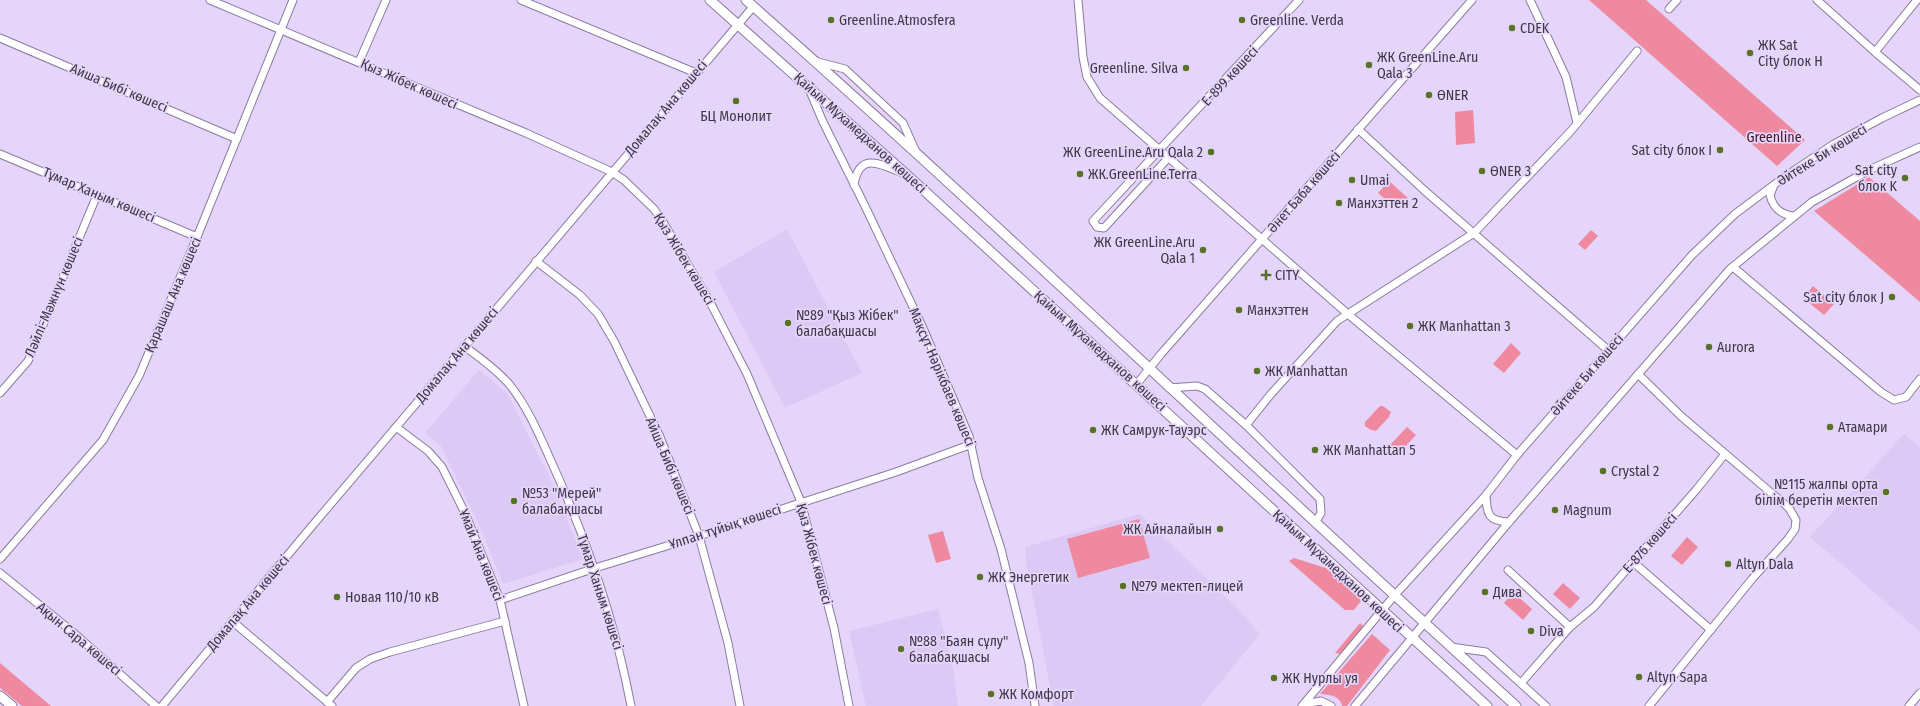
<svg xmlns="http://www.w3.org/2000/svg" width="1920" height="706" viewBox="0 0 1920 706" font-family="'Fira Sans Condensed',sans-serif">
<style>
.built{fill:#ddc9f5}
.green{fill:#ee89a0}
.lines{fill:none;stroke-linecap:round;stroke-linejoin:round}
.minor-casing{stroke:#8b7b9e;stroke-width:9}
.major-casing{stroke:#8b7b9e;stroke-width:11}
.minor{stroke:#fff;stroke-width:7}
.major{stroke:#fff;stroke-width:9}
.poi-dot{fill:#597326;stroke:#e6d5fb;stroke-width:1.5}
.labels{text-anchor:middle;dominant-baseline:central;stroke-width:3.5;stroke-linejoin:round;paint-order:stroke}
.poi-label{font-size:14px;fill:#3e3746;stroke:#e6d5fb;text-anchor:start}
.street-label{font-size:14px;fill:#3e3746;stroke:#e6d5fb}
.park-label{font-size:14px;fill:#481424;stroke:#e6d5fb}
</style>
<rect width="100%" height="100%" fill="#e6d5fb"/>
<g class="built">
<polygon points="787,229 862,373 785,408 714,272"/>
<polygon points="479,370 507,393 549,476 583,559 503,584 480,527 441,446 425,433"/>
<polygon points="1904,434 1920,447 1920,632 1810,537"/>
<polygon points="1140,514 1239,610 1260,634 1201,706 1054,706 1026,562 1025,547"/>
<polygon points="938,609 953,667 958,706 866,706 849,631"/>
</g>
<g class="green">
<polygon points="1589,0 1646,0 1805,140 1777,166"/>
<polygon points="1473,110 1475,143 1456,145 1455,112"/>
<polygon points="1869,177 1920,221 1920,302 1814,211"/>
<polygon points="1389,181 1408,198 1398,210 1378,193"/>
<polygon points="1591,230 1598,236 1585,250 1578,244"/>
<polygon points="1813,286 1834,304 1824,315 1803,298"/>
<polygon points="1511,343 1521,353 1504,373 1493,364"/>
<polygon points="1380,406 1383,406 1391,412 1389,417 1376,431 1371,430 1365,426 1365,422"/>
<polygon points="1407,427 1416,435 1398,454 1389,446"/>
<polygon points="1139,519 1150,558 1078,578 1067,539"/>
<polygon points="943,531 951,559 936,563 928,535"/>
<polygon points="1687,537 1698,547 1682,565 1671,556"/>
<polygon points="1294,558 1326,568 1362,600 1354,610 1345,610 1289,561"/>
<polygon points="1563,583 1580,598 1570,609 1553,594"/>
<polygon points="1513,592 1532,609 1523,620 1504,603"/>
<polygon points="1360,623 1364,627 1341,654 1335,653"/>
<path d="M1372 634 1390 650 1347 706H1342C1340 695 1329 695 1320 694Z"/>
<polygon points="0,663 51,706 22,706 0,688"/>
</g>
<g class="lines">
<g class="minor-casing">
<g id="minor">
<polyline points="210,0 526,133 612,172 624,180 654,209 663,222 711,304 747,374 801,502 834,628 849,706"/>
<polyline points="521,0 696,73"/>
<polyline points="1078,0 1083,57 1087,77 1100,98 1349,315 1517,455"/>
<polyline points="1530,0 1566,77 1577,123"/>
<polyline points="1817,0 1875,52"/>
<polyline points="1917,0 1875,52 1920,90"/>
<polyline points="1669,9 1677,0"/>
<polyline points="0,38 237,139"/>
<polyline points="814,61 845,69 903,123 916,152"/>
<polyline points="359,62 386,0"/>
<polyline points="809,89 823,122 864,204 923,328 969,436 978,478 1001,549 1029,663 1035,706"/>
<polyline points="1358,129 1425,191 1608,350"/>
<polyline points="0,154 197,237"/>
<polyline points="1169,157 1104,228 1097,227 1093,221 1299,0"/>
<path d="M854 185C859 151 881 164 902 173"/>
<path d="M1774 185 1770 195C1773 208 1780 214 1793 216"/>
<polyline points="536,261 580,295 598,314 614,341 660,437 699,536 728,643 740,706"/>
<polyline points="1733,267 1881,392 1894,400 1906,397 1920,379"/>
<path d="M464 346C480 358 496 369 509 384 527 406 539 434 551 461 587 540 615 621 631 706"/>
<polyline points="1638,374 1682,417 1789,508 1796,520 1795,529 1788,539 1752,579 1649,706"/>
<polyline points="1136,385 1161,354 1472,0"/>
<polyline points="1169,388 1197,386 1205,389 1246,425 1320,499 1321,513 1315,523"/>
<polyline points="0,393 28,361 97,195"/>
<polyline points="1246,425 1271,394 1337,321 1474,233 1570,132 1637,51"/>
<polyline points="396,427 428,451 442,467 465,513 500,600 524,706"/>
<path d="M1486 495C1487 515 1488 521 1509 522"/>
<polyline points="0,559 103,440 139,376 197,237 293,0"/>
<polyline points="1633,562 1711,630"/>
<polyline points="1508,570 1570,627 1521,683"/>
<polyline points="0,573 74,633 156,706"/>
<polyline points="500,600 595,568 699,536 896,472 972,444"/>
<polyline points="232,621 332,706"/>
<polyline points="1570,627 1594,607 1696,490 1725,454"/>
<polyline points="1451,647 1486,652 1546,706"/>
<polyline points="327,702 356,668 370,659 390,652 505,621"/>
<polyline points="1304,704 1321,701 1331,706"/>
<polyline points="162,706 312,526 753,7"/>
<polyline points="1302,706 1394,596 1486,495 1517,455 1692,255 1735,214 1783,178 1834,144 1882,118 1920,100"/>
<polyline points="1355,706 1509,522 1730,269 1812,202 1869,170 1920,147"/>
<polyline points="1909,706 1920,693"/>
</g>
</g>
<g class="major-casing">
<g id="major">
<polyline points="710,0 906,174 1487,706"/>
<path d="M746 0C1007 231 1258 473 1516 706"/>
<polyline points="0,696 12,706"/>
</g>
</g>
<use href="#minor" class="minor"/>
<use href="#major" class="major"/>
</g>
<g class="poi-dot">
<circle cx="831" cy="20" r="4"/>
<circle cx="1242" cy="20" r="4"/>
<circle cx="1512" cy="28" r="4"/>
<circle cx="1750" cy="53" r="4"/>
<circle cx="1369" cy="65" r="4"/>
<circle cx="1186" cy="68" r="4"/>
<circle cx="1429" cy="95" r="4"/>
<circle cx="736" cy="101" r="4"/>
<circle cx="1720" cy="150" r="4"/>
<circle cx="1211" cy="152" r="4"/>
<circle cx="1482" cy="171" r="4"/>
<circle cx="1080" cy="174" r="4"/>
<circle cx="1905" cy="178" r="4"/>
<circle cx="1352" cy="180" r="4"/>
<circle cx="1339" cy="203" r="4"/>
<circle cx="1203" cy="250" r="4"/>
<path d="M1264 269h4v4h4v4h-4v4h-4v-4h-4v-4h4z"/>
<circle cx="1892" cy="297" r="4"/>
<circle cx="1239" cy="310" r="4"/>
<circle cx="788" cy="323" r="4"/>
<circle cx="1410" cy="326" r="4"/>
<circle cx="1709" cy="347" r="4"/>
<circle cx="1257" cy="371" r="4"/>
<circle cx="1830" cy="427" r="4"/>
<circle cx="1093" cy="430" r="4"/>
<circle cx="1315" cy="450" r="4"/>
<circle cx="1603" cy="471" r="4"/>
<circle cx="1886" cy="492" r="4"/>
<circle cx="514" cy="501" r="4"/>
<circle cx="1555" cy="510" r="4"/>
<circle cx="1220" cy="529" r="4"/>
<circle cx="1728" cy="564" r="4"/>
<circle cx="980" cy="577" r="4"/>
<circle cx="1123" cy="586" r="4"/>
<circle cx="1485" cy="592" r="4"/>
<circle cx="337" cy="597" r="4"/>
<circle cx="1531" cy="631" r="4"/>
<circle cx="901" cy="649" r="4"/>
<circle cx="1639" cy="677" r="4"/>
<circle cx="1274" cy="678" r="4"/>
<circle cx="991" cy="694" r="4"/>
</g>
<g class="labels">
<g class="poi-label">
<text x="839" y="20">Greenline.Atmosfera</text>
<text x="1250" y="20">Greenline. Verda</text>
<text x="1520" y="28">CDEK</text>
<text x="1758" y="45">ЖК Sat<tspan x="1758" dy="16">City блок H</tspan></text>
<text x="1377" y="57">ЖК GreenLine.Aru<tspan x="1377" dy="16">Qala 3</tspan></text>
<text x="1178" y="68" text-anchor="end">Greenline. Silva</text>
<text x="1437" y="95">ӨNER</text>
<text x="736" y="116" text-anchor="middle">БЦ Монолит</text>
<text x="1712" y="150" text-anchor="end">Sat city блок I</text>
<text x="1203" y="152" text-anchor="end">ЖК GreenLine.Aru Qala 2</text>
<text x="1897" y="170" text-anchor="end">Sat city<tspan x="1897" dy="16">блок K</tspan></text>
<text x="1490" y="171">ӨNER 3</text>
<text x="1088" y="174">ЖК.GreenLine.Terra</text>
<text x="1360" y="180">Umai</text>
<text x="1347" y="203">Манхэттен 2</text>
<text x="1195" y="242" text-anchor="end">ЖК GreenLine.Aru<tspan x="1195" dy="16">Qala 1</tspan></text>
<text x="1275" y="275">CITY</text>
<text x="1884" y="297" text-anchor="end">Sat city блок J</text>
<text x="1247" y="310">Манхэттен</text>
<text x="796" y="315">№89 "Қыз Жібек"<tspan x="796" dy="16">балабақшасы</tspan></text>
<text x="1418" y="326">ЖК Manhattan 3</text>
<text x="1717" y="347">Aurora</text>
<text x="1265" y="371">ЖК Manhattan</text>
<text x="1838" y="427">Атамари</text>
<text x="1101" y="430">ЖК Самрук-Тауэрс</text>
<text x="1323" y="450">ЖК Manhattan 5</text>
<text x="1611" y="471">Crystal 2</text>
<text x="1878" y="484" text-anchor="end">№115 жалпы орта<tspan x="1878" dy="16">білім беретін мектеп</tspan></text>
<text x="522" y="493">№53 "Мерей"<tspan x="522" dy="16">балабақшасы</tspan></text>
<text x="1563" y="510">Magnum</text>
<text x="1212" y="529" text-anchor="end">ЖК Айналайын</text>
<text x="1736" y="564">Altyn Dala</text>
<text x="988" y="577">ЖК Энергетик</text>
<text x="1131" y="586">№79 мектеп-лицей</text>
<text x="1493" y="592">Дива</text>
<text x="345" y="597">Новая 110/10 кВ</text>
<text x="1539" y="631">Diva</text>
<text x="909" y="641">№88 "Баян сұлу"<tspan x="909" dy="16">балабақшасы</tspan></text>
<text x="1647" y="677">Altyn Sapa</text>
<text x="1282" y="678">ЖК Нурлы уя</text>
<text x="999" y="694">ЖК Комфорт</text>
</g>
<g class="street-label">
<text transform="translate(1230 76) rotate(-47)">Е-899 көшесі</text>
<text transform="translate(409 84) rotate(24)">Қыз Жібек көшесі</text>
<text transform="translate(119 88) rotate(23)">Айша Бибі көшесі</text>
<text transform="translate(666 108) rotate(-50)">Домалақ Ана көшесі</text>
<text transform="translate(860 133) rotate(42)">Қайым Мұхамедханов көшесі</text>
<text transform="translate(1822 155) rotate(-32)">Әйтеке Би көшесі</text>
<text transform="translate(1304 192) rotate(-49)">Әнет Баба көшесі</text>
<text transform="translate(99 195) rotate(23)">Тұмар Ханым көшесі</text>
<text transform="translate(684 259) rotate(59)">Қыз Жібек көшесі</text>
<text transform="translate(173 295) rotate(-67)">Қарашаш Ана көшесі</text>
<text transform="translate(54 297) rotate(-67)">Ләйлі-Мәжнүн көшесі</text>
<text transform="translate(1100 351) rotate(42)">Қайым Мұхамедханов көшесі</text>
<text transform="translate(457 355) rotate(-50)">Домалақ Ана көшесі</text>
<text transform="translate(1587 375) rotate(-49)">Әйтеке Би көшесі</text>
<text transform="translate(942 377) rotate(67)">Мақсұт Нәрікбаев көшесі</text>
<text transform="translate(670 466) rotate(67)">Айша Бибі көшесі</text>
<text transform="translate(725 527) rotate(-18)">Ұлпан тұйық көшесі</text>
<text transform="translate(1650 543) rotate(-49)">Е-876 көшесі</text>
<text transform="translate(814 554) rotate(75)">Қыз Жібек көшесі</text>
<text transform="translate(481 555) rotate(68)">Ұмай Ана көшесі</text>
<text transform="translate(1338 571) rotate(43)">Қайым Мұхамедханов көшесі</text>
<text transform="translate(600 592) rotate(72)">Тұмар Ханым көшесі</text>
<text transform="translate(248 603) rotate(-50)">Домалақ Ана көшесі</text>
<text transform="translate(79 639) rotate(40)">Ақын Сара көшесі</text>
</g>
<g class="park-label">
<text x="1774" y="137">Greenline</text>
</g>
</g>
</svg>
